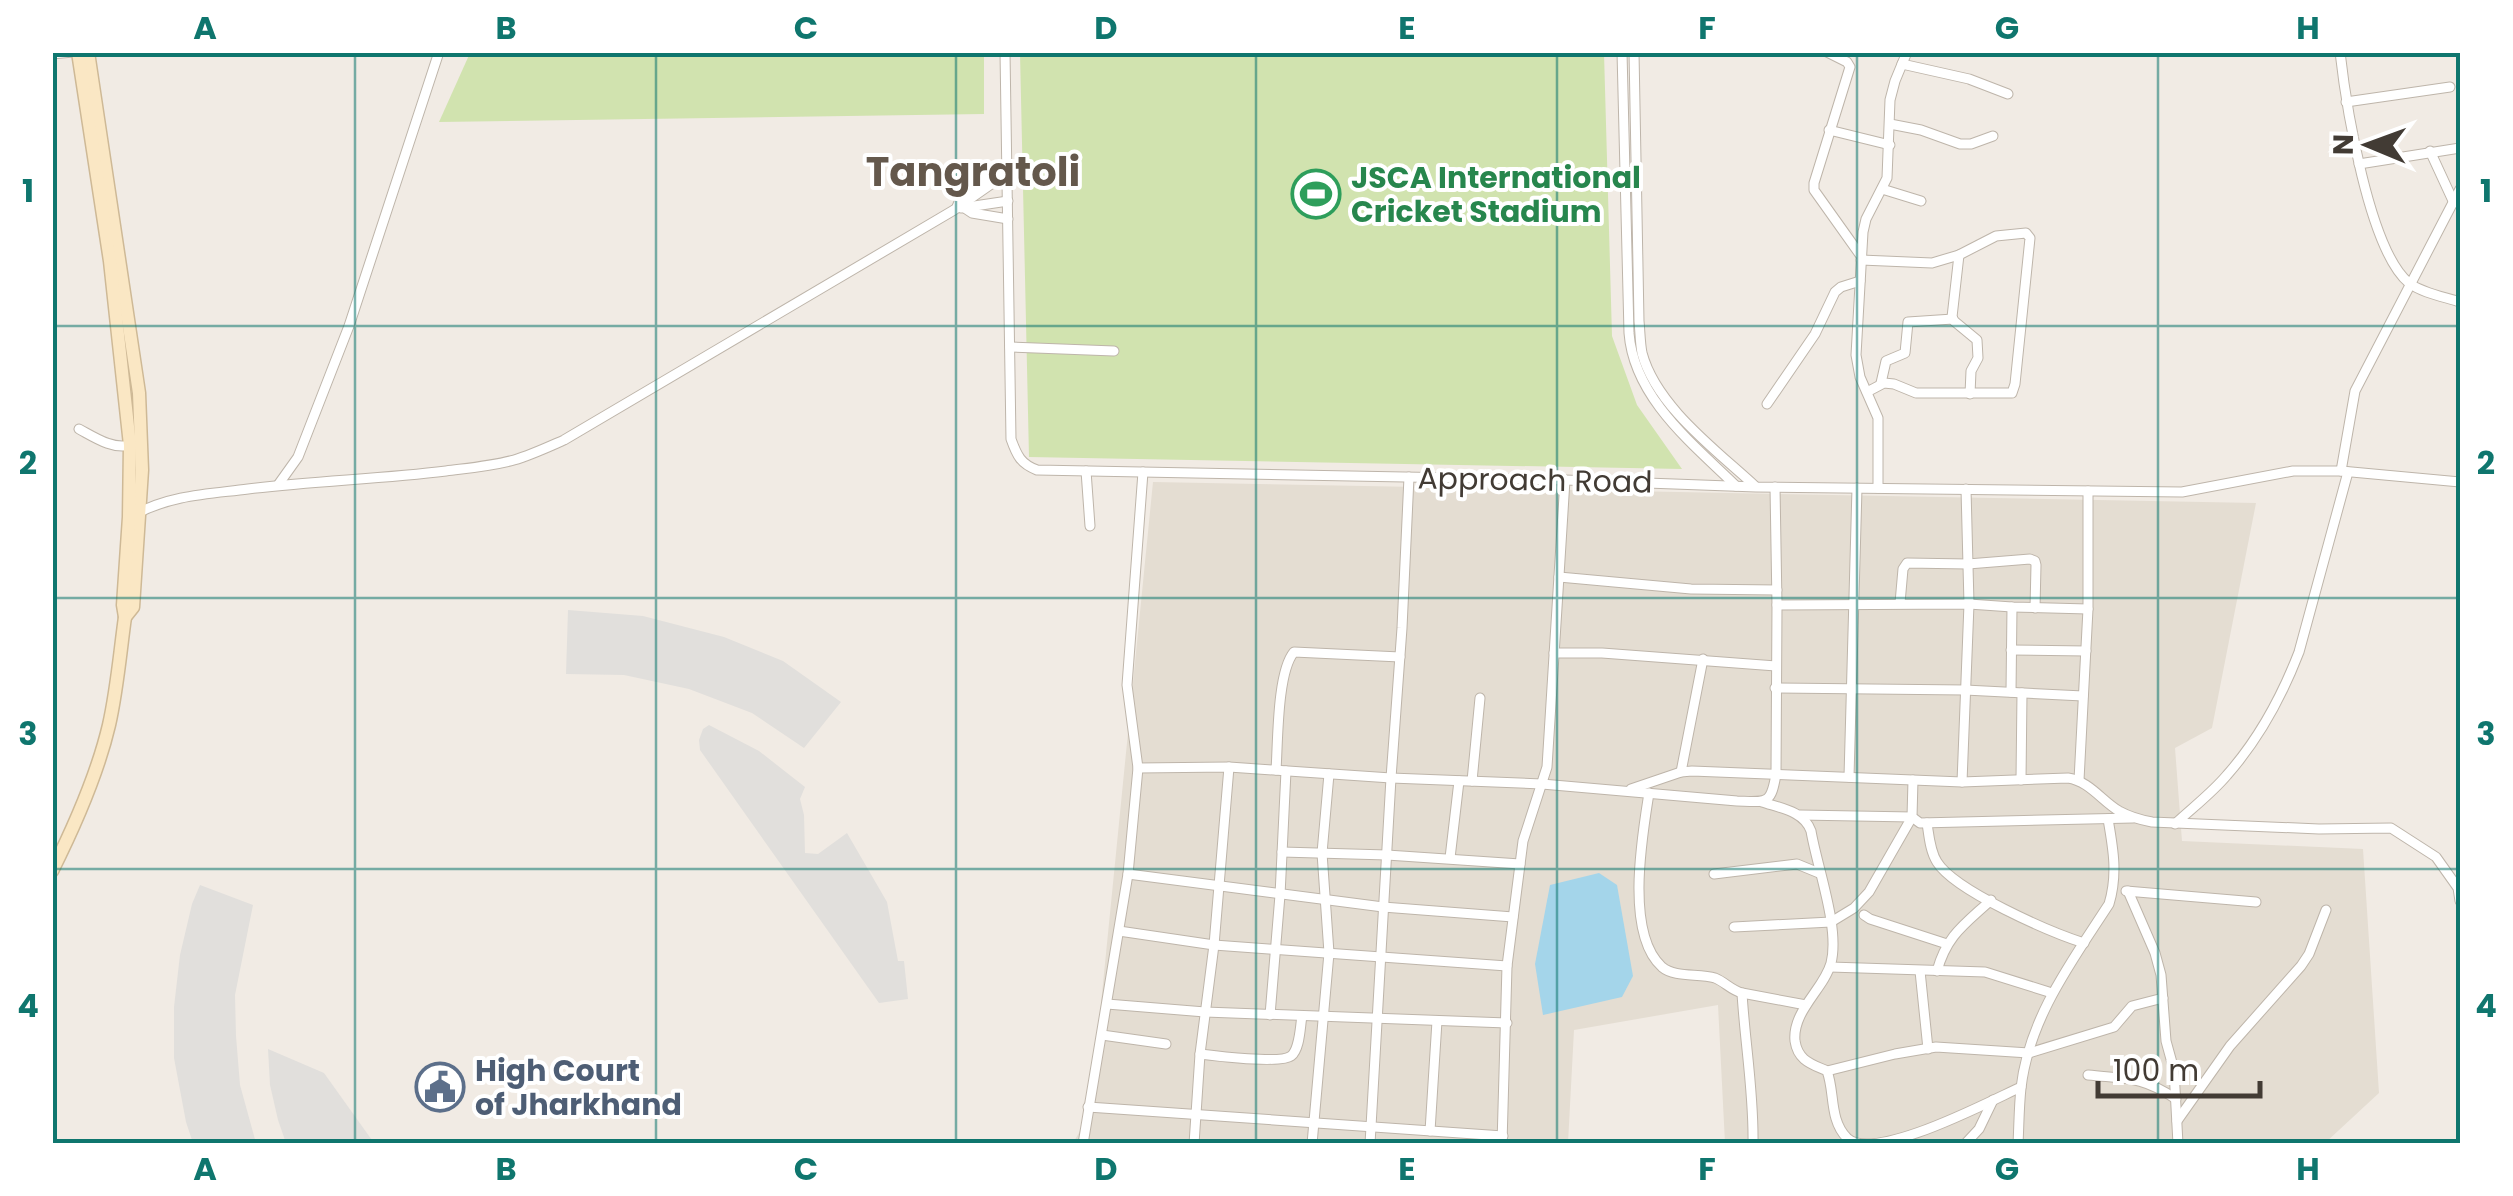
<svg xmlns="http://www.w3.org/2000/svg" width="2513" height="1196" viewBox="0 0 2513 1196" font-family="Poppins,sans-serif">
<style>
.residential{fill:#e4ddd2}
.green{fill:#d1e3af}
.parking{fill:#e1dfdc}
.water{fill:#a4d5ea}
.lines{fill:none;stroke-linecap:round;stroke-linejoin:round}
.street-casing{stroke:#beb5aa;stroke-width:11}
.secondary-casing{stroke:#ceb996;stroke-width:15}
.street{stroke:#fff;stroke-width:9}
.secondary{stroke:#fae7c4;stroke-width:12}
.grid{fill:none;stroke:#0f766e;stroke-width:2.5;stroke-opacity:0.55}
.labels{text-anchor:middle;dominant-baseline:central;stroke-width:8;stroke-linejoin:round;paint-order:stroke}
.leisure-label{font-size:30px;font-weight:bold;fill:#27864d;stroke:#fff;text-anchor:start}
.street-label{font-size:30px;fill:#423b34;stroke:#fff}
.service-label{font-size:30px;font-weight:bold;fill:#4e5e75;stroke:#fff;text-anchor:start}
.district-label{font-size:40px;font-weight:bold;fill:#64584c;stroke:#fff}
.neatline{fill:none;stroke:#0f766e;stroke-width:4}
.grid-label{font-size:32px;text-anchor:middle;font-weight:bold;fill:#0f766e}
</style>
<rect width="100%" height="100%" fill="#f1ebe4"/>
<polygon class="residential" points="1153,482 2256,503 2212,728 2175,748 2182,841 2363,849 2379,1093 2325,1143 1725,1143 1718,1005 1574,1030 1568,1143 1021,1144 1022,1139 1073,1143 1090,1114"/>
<g class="green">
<polygon points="470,53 984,53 984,114 439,122"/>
<polygon points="1020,53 1604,53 1612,336 1637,405 1682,469 1029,457"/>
</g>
<g class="parking">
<polygon points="568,610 643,616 724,637 783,661 841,702 804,748 752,713 689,689 624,675 566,674"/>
<polygon points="709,725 759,751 805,787 800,799 804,815 805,853 818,854 847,833 887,902 898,961 904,961 908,999 879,1003 700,750 699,740 703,729"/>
<polygon points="200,885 253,905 235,995 236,1036 240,1085 256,1143 193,1143 186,1122 174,1058 174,1007 180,955 192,904"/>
<polygon points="268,1049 324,1073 374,1143 286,1143 278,1120 270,1085"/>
</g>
<polygon class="water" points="1599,873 1617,885 1633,976 1622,997 1543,1015 1535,964 1550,885"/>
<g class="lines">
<g class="street-casing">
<g id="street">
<path d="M1005 52 1011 439C1017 456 1021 464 1037 470L1565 480 1756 487 2096 491 2182 492 2293 471H2341L2460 482"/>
<path d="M1622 52 1629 333C1634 398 1693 444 1736 486"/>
<path d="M1634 52 1639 321C1640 331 1640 342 1642 353 1656 406 1716 450 1755 486"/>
<polyline points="1827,52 1847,62 1850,67 1814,183 1814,190 1861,256"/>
<path d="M2340 52C2346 105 2369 250 2409 283 2422 293 2445 297 2460 302"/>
<polyline points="52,54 73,52"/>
<polyline points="1902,64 1969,79 2008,94"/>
<polyline points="2346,102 2450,87"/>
<polyline points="1890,124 1921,130 1960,144 1971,144 1993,136"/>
<polyline points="1829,130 1890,145"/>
<polyline points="2430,151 2454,203"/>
<polyline points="2359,164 2460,148"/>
<polyline points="1882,189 1921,201"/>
<polyline points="957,207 962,194 1007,164"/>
<polyline points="963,207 972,213 1008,219"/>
<polyline points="961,208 1008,201"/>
<polyline points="1959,255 1952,317 1954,321 1977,340 1978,358 1971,371 1970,394"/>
<polyline points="1861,260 1932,263 1959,255 1996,236 2026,233 2030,238 2015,384 2012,393 1916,393 1894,384 1884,383 1867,392"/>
<polyline points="1010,347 1114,351"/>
<polyline points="1881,383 1886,361 1905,353 1908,322 1953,319"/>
<polyline points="1767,404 1815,334 1835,292 1841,287 1860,281"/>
<path d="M79 429C94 437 113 450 130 445"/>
<polyline points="1086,471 1090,526"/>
<polyline points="2341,471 2355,391 2460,189"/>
<polyline points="278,485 298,457 349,326 439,52"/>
<polyline points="1878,488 1878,418 1860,377 1856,355 1863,232 1866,219 1887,178 1890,100 1895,81 1907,52"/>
<path d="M136 514C171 495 209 494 248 489 314 481 380 479 446 471 469 468 492 466 514 460 531 455 548 447 564 440L954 210 1007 173"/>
<polyline points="1559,577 1691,589 1777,590"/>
<polyline points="1900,603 1903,569 1907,563 1968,564 2030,559 2035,561 2036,565 2035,608"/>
<polyline points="1777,605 1969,604 2012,607 2088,609"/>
<polyline points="2011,650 2086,651"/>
<polyline points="1554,653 1602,653 1776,666"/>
<polyline points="1775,688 1965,690 2083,696"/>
<polyline points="2011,692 2012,607"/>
<path d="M1138 768 1229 767 1391 778 1542 784 1737 801C1767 802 1771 805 1776 774L1777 605 1775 487"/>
<path d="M1276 770C1278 742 1277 672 1294 652L1400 657"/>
<polyline points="1681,772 1703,659"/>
<polyline points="1849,777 1857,488"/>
<polyline points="1913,780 1912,817 1920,823 2133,818"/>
<polyline points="2021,780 2022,693"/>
<polyline points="2079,780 2088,609 2088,491"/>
<polyline points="1472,781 1480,698"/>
<polyline points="1962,782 1969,604 1966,489"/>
<path d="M1631 789 1681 772 1692 771 1962 782 2068 778C2089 781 2102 801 2119 811 2130 817 2141 820 2152 822L2319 829 2391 828 2436 857 2458 888 2460 901"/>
<path d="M1649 793C1642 837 1625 934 1662 967 1675 978 1699 973 1715 978 1725 982 1731 990 1742 993L1806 1005"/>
<path d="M1762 802C1780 808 1804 811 1811 831 1817 867 1840 928 1831 963 1824 989 1792 1011 1795 1041 1798 1061 1812 1064 1827 1071 1835 1092 1829 1120 1847 1138 1874 1163 1990 1101 2021 1087"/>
<polyline points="1800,815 1912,817"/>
<path d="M1927 823C1929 836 1930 851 1937 862 1955 891 2050 932 2084 943"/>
<path d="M2175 824C2192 808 2212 793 2227 775 2258 740 2282 696 2299 652L2348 472"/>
<polyline points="1282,852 1387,855 1520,864"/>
<polyline points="1450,858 1459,781"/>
<polyline points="1128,874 1383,907 1513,917"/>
<polyline points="1714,874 1797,864 1819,873"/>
<polyline points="2126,891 2256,902"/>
<polyline points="2128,891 2155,953 2161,975 2166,1041 2174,1070 2178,1144"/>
<polyline points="1864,915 1870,919 1947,944"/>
<polyline points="1734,927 1831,922 1854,908 1869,892 1912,817"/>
<polyline points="1119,931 1214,945 1507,966"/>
<polyline points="1830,967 1985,972 2052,993"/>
<polyline points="1920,971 1928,1049"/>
<path d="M1937 971C1947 935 1964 925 1991 900"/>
<path d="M1742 993C1745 1044 1754 1093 1753 1144"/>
<polyline points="1107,1004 1205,1012 1507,1023"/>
<polyline points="1270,1015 1280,895 1286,771"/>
<polyline points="1102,1035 1166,1044"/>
<path d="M1200 1054C1216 1056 1281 1064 1291 1056 1300 1049 1300 1027 1302 1016"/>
<polyline points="1827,1071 1895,1054 1936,1047 2029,1053 2114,1027 2132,1006 2163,998"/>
<path d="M2088 1075C2126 1079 2142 1076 2176 1099"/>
<polyline points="1088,1107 1503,1136"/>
<polyline points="2177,1121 2230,1046 2301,966 2309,954 2326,910"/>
<polyline points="1430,1131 1437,1021"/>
<polyline points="1083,1144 1128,874 1138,768 1127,685 1143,472"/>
<polyline points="1194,1144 1200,1054 1214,945 1229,767"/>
<polyline points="1312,1144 1329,953 1322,853 1329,774"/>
<polyline points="1370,1144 1391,778 1402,628 1409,477"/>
<polyline points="1502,1144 1507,966 1523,841 1547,767 1565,480"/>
<polyline points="1965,1144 1979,1129 1993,1100"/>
<path d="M2018 1144C2019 1125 2019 1106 2021 1088 2029 1018 2072 961 2109 904 2118 874 2113 848 2108 819"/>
</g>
</g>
<g class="secondary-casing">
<g id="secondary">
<polyline points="88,52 139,393 142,470 133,607 125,617"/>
<path d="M52 871C75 825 97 776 109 725 117 690 120 653 125 617L123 605 129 517 130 445 110 261 78 52"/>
</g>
</g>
<use href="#street" class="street"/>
<use href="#secondary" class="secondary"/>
</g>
<path class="grid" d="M355 52V1144M656 52V1144M956 52V1144M1256 52V1144M1557 52V1144M1857 52V1144M2158 52V1144M52 326H2460M52 598H2460M52 869H2460"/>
<defs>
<g id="stadium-ring" transform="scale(2.5)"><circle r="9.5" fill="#fff" stroke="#2e9e5b" stroke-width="1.5"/><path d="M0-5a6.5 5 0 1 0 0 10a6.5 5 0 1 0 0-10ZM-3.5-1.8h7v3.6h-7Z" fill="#2e9e5b"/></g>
<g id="civic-ring" transform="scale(2.5)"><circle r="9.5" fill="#fff" stroke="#5c6f8a" stroke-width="1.5"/><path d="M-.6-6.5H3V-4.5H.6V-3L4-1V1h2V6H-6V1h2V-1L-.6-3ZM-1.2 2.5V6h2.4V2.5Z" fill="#5c6f8a"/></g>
</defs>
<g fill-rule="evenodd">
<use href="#stadium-ring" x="1316" y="194"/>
<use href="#civic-ring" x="440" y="1087"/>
</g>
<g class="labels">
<g class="leisure-label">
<text x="1351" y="177">JSCA International<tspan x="1351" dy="34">Cricket Stadium</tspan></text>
</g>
<g class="street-label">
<text transform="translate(1535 480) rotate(1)">Approach Road</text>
</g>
<g class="service-label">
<text x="475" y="1070">High Court<tspan x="475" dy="34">of Jharkhand</tspan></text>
</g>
<g class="district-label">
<text x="973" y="172">Tangratoli</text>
</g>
</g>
<rect width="2513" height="1196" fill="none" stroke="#ffffff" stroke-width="110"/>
<g transform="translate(2368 145) rotate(271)" stroke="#ffffff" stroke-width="8" paint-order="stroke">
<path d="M0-8L18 38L0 25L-18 38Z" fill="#423b34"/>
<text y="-15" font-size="28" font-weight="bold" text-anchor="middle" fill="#423b34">N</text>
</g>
<path d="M2098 1081v15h162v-15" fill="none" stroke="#423b34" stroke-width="5"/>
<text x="2113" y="1081" font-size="30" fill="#423b34" stroke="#ffffff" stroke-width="8" paint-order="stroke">100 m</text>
<rect x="55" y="55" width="2403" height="1086" class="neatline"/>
<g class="grid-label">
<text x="205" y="39">A</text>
<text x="506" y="39">B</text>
<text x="806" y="39">C</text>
<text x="1106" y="39">D</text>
<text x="1407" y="39">E</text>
<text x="1707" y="39">F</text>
<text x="2007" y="39">G</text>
<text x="2308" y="39">H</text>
<text x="28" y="202">1</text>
<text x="2486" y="202">1</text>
<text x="28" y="474">2</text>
<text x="2486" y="474">2</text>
<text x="28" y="745">3</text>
<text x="2486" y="745">3</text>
<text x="28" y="1017">4</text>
<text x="2486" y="1017">4</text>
<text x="205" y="1180">A</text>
<text x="506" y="1180">B</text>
<text x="806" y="1180">C</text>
<text x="1106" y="1180">D</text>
<text x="1407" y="1180">E</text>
<text x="1707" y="1180">F</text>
<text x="2007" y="1180">G</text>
<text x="2308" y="1180">H</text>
</g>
</svg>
